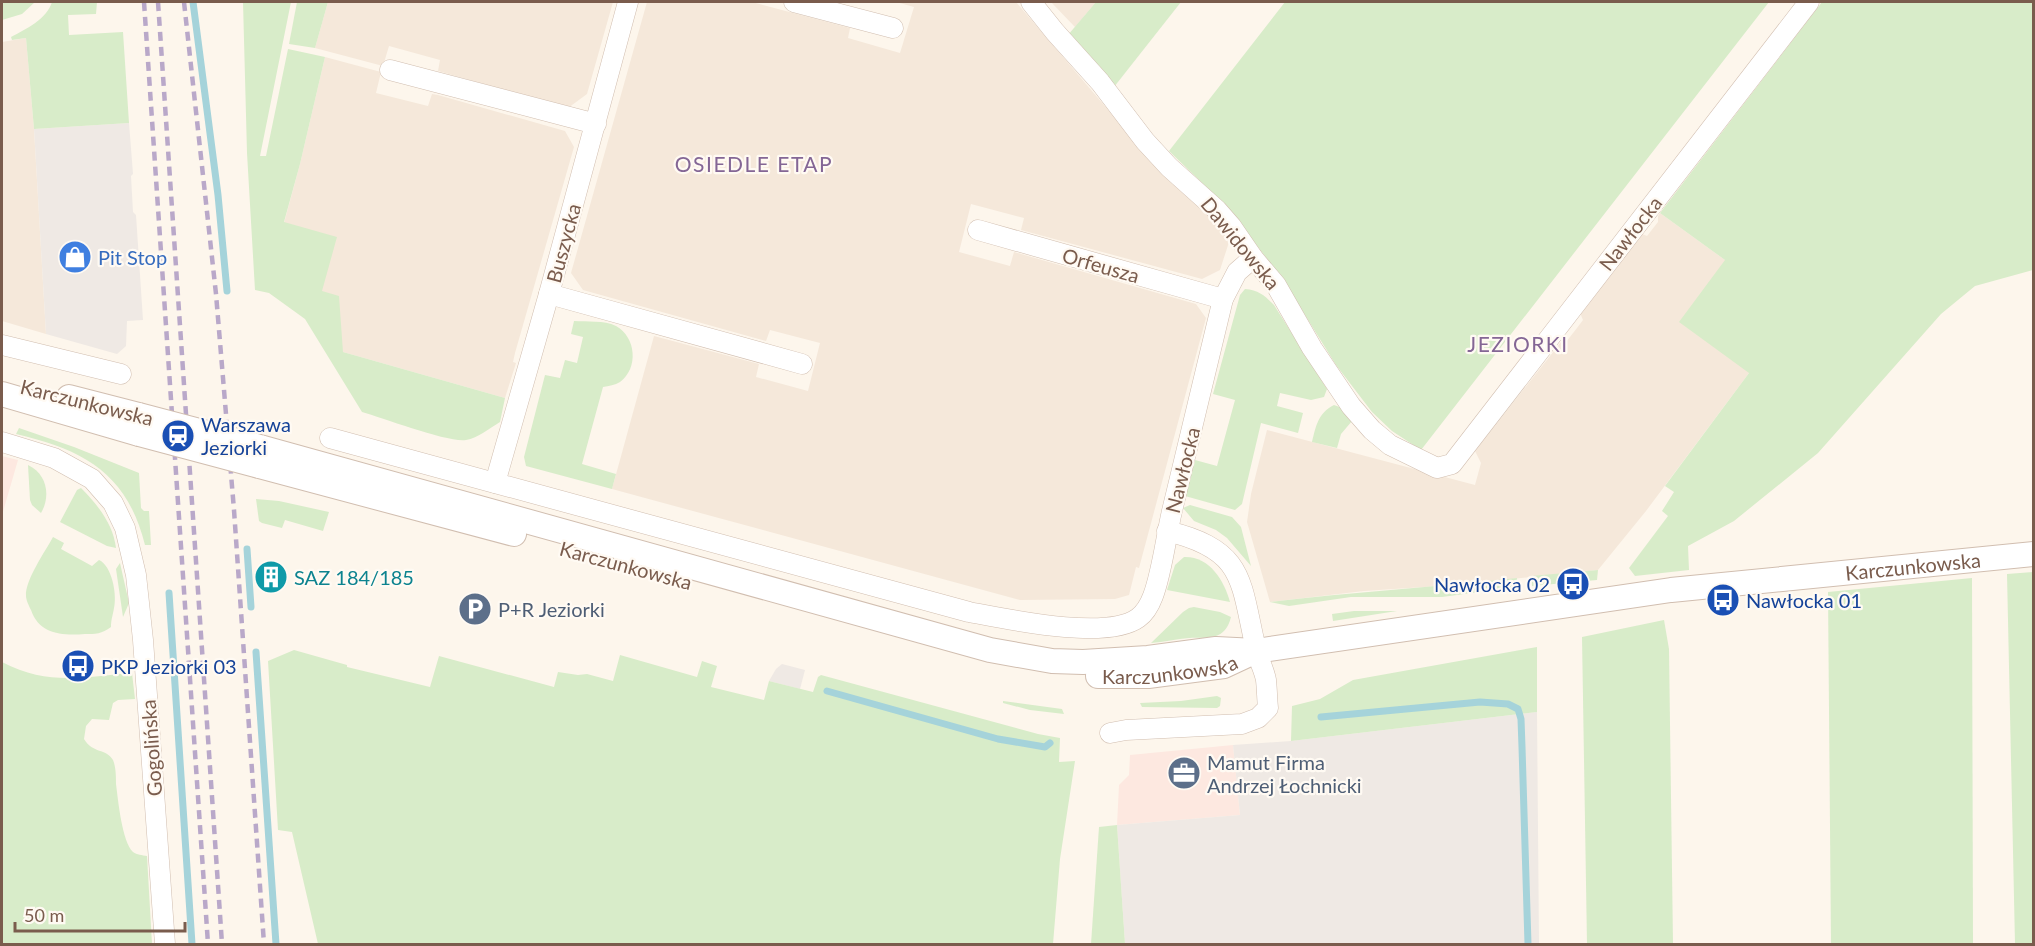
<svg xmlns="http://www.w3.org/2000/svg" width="2035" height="946" viewBox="0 0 2035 946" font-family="Lato,sans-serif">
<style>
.residential{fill:#f5e8da}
.commercial{fill:#fde8e0}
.industrial{fill:#efe9e4}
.green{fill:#d8ecc9}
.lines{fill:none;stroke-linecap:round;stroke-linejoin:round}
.stream{stroke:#a5d3da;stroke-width:7}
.minor-casing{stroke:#d1beb0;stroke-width:21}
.tertiary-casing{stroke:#d1beb0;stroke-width:26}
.minor{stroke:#fff;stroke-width:20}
.tertiary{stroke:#fff;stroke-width:24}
.rail{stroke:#b9a8c9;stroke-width:4.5;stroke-dasharray:9 6;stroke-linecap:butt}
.tertiary-bridge-casing{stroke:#d1beb0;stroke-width:26;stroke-linecap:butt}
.tertiary-bridge{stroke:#fff;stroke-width:24}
.labels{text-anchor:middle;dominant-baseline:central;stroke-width:4.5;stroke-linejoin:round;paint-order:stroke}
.street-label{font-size:20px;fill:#7a5c4d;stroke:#fffaf3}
.shop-label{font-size:20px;fill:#366cbe;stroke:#fffaf3;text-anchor:start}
.transit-label{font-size:20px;fill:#164399;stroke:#fffaf3;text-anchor:start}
.culture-label{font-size:20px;fill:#0d838f;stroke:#fffaf3;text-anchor:start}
.service-label{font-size:20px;fill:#4e5e75;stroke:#fffaf3;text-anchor:start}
.neighbourhood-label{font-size:21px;letter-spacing:1.5px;fill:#846695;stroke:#fffaf3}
</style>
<rect width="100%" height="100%" fill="#fdf6ec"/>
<g class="residential">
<polygon points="328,2 613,2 587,94 568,108 438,71 440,60 389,46 383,66 315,48"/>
<polygon points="647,2 752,2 850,28 848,38 900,53 914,7 896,2 1016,2 1168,180 1211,218 1230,239 1220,270 1202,279 1021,230 1024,218 971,204 959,252 1010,266 1014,252 1196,304 1206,318 1139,568 1136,567 1129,595 1115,599 1020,600 612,489 654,336 759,364 756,377 808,391 820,343 770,330 766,341 583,290 571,273"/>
<polygon points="1051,2 1096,2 1075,27"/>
<polygon points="26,38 34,129 46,334 2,321 2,42"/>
<polygon points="325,57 381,72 376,93 428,106 432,94 438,95 565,131 574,147 515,353 513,362 516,363 505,398 343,352 322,291 284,223 300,164"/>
<polygon points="1660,213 1725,260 1749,373 1646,511 1598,570 1454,585 1364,591 1270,602 1247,522 1251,494 1267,430 1475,485 1481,463 1475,451 1561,342 1566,342 1577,328 1583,320 1580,313 1642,234 1647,236 1658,222 1658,216"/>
</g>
<g class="commercial">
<polygon points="2,456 18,460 2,515"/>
<polygon points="1233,745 1240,815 1117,825 1119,785 1129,775 1130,755"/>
</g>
<g class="industrial">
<polygon points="129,123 133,174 131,176 133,212 136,215 143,320 127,321 126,346 117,354 46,334 34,129"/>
<polygon points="782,664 805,670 800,689 769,681 776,669"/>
<polygon points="1537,712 1539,944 1125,944 1117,825 1240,815 1233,745 1291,741"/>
</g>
<g class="green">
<polygon points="2,2 35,2 22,14 2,20"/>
<path d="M52 2H97L96 14 68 15 69 35 123 32 129 123 34 129 26 38 12 40 11 37C26 29 47 19 52 2Z"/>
<path d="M243 2H291L260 156H266L288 49 325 57 300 164 284 222 337 237 322 291 339 296 343 352 505 398 500 422C490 428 478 438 466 440 449 443 383 418 362 412L305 319 269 293 255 290 247 153Z"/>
<polygon points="297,2 328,2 315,48 289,44"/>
<polygon points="1096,2 1181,2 1114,87 1068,35"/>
<polygon points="1285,2 1769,2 1421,450 1392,431 1372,412 1336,365 1282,278 1226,206 1169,151"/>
<polygon points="1822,2 2033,2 2033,270 1975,286 1941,314 1818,453 1734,521 1688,546 1689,570 1635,576 1629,568 1668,516 1662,511 1674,492 1665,486 1749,373 1679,322 1725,260 1660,213"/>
<path d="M1245 289C1259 290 1265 296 1274 305L1327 389 1324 397 1311 400 1280 393 1277 406 1303 413 1298 433 1261 423 1242 504 1235 510 1185 496 1195 460 1217 466 1235 400 1213 394 1240 295Z"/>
<path d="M574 321C587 322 604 320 616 326 636 337 639 368 620 382 615 385 609 386 603 387L582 464 616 474 612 489 526 466 524 457 545 375 560 378 565 360 577 363 583 337 571 334Z"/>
<path d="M1334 405 1345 409 1352 421 1341 434 1337 448 1312 442C1316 426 1318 413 1334 405Z"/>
<path d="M19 428 74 447 139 473 141 508 144 511H149L151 545H145C127 473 84 450 16 434Z"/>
<path d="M28 465C47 474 51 496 41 513L32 505 30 500Z"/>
<path d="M81 488C98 505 113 524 116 548L107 546 60 522 77 490Z"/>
<polygon points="256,499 279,501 329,512 323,531 285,520 282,528 262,523 259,521"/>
<polygon points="1190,505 1232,517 1241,527 1251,566 1227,538 1216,530 1194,521 1183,508"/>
<path d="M53 537 64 543 61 549 92 566 99 560C112 566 117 594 114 608 113 615 111 619 111 627 102 634 95 634 85 634 62 636 39 634 31 610 29 606 26 600 26 596 25 580 45 552 53 537Z"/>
<path d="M1184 557C1209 556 1224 580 1230 602L1167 590 1175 565Z"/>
<polygon points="120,563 129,603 123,617 116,569"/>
<polygon points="1598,570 1597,580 1532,586 1531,576"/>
<polygon points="2033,572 2033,944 2015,944 2007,574"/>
<path d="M1517 578V587L1442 597H1351L1289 606 1270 602C1352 592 1435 587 1517 578Z"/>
<polygon points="1972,578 1973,944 1831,944 1828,592"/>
<path d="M1194 607 1220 612 1231 617C1225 641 1209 637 1189 638 1177 639 1164 642 1151 643L1183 612 1189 608Z"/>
<polygon points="1354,611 1397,611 1333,621 1332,614"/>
<polygon points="1664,620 1669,649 1673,944 1587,944 1582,637"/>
<polygon points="1537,647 1537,712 1291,741 1292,706 1320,699 1353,680"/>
<polygon points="294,650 347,665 347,667 430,687 439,656 554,687 558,672 578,675 587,674 613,681 620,655 697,677 702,661 717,666 711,687 764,700 769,681 813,692 818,677 821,675 1038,734 1060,738 1059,762 1075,761 1060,859 1053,944 318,944 292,832 278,830 268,661"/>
<path d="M2 662C48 686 82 677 132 673L135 699 118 700 113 703 109 720 92 719 86 726 84 739C93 754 106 748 113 760 116 767 116 777 116 784 118 799 122 842 133 852 137 855 142 855 147 856L152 944H2Z"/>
<polygon points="1217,696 1221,698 1220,706 1217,708 1142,707 1140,703 1181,701"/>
<polygon points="1003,701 1062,709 1064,714 1030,710 1003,703"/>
<polygon points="1117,825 1125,944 1091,944 1099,827"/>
</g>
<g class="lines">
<g class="stream">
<polyline points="193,2 218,195 227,291"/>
<polyline points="247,549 251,607"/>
<polyline points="169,593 192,944"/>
<polyline points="256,652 276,944"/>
<polyline points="827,691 998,739 1045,747 1050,743"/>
<polyline points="1321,717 1480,702 1508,704 1518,709 1521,719 1522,747 1528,944"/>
</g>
<g class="minor-casing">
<g id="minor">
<polyline points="794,2 893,28"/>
<polyline points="1031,2 1055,32 1100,82 1145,141 1169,167 1217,210 1231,226 1253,258 1276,285 1312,348 1351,406 1372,430 1390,445 1437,468 1452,464 1809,2"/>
<polyline points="390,70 596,124"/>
<polyline points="978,230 1223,299"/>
<polyline points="549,294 802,364"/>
<polyline points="2,345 121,374"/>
<path d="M330 438 969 612C1007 619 1106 641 1138 618 1145 613 1150 604 1153 596 1162 572 1166 537 1172 511 1189 441 1206 370 1223 299L1237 272 1253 258"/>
<polyline points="2,442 54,458 92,479 113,503 125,528 136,575 143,640 165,944"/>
<polyline points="495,483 549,294 628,2"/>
<path d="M1110 733 1126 730 1242 724 1258 718 1268 708C1267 698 1267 689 1266 680 1264 669 1258 659 1256 649 1240 581 1246 550 1167 531"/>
</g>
</g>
<g class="tertiary-casing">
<g id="tertiary">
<polyline points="2,394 139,434"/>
<polyline points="69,397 139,415"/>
<path id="s1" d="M260 447 990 650 1052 661 1083 662 1148 658 1216 649 1256 651 1671 590 2034 554"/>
<polyline points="259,466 514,534"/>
<path id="s2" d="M1098 676H1148L1224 666 1254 652"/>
</g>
</g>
<use href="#minor" class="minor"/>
<use href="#tertiary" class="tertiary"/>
<g class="rail">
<polyline points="144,2 208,944"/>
<polyline points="158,2 222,944"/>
<polyline points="184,2 216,294 234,510 264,944"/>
</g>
<g class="tertiary-bridge-casing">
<g id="tertiary-bridge">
<polyline points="139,415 260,447"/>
<polyline points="139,434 259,466"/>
</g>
</g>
<use href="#tertiary-bridge" class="tertiary-bridge"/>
</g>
<defs>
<g id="shop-disc" transform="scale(1.725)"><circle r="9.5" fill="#3f7fe0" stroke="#fffaf3"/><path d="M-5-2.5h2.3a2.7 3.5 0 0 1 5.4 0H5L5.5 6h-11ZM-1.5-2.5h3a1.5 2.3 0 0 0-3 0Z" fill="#fff"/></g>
<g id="station-disc" transform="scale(1.725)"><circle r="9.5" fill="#1a4fb4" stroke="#fffaf3"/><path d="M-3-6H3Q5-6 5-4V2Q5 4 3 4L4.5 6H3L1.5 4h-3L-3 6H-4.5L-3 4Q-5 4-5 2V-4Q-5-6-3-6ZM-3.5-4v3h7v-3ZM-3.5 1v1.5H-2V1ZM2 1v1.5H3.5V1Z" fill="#fff"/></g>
<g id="building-disc" transform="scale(1.725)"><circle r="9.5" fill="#0f9aa8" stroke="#fffaf3"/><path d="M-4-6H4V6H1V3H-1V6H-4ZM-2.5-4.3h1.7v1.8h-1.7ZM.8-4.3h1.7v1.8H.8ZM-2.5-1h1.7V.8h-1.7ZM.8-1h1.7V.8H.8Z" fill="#fff"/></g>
<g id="bus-disc" transform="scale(1.725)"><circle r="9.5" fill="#1a4fb4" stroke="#fffaf3"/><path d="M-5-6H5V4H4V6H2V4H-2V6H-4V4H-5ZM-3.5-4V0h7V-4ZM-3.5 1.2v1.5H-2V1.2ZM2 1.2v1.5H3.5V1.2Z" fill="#fff"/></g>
<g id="parking-disc" transform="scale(1.725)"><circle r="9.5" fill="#5c6f8a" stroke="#fffaf3"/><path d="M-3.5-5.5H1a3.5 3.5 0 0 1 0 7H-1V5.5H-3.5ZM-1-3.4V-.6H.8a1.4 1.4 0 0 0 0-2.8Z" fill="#fff"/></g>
<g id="office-disc" transform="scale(1.725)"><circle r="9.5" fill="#5c6f8a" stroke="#fffaf3"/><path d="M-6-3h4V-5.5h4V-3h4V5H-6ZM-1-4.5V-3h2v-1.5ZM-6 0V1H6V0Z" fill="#fff"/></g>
</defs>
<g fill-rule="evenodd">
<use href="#shop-disc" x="75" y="257"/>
<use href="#station-disc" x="178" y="436"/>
<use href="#building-disc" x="271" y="577"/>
<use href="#bus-disc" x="1573" y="584"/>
<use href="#bus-disc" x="1723" y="600"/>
<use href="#parking-disc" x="475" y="609"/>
<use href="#bus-disc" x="78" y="666"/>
<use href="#office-disc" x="1184" y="773"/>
</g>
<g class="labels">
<g class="street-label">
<text transform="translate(1630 233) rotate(-52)">Nawłocka</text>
<text transform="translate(563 243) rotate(-75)">Buszycka</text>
<text transform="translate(1241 243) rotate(51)">Dawidowska</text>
<text transform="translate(1101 265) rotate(16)">Orfeusza</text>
<text transform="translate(87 402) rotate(14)">Karczunkowska</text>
<text transform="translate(1182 470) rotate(-76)">Nawłocka</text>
<text transform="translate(626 565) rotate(15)">Karczunkowska</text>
<text stroke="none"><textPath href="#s1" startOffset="1688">Karczunkowska</textPath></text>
<text stroke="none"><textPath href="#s2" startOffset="72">Karczunkowska</textPath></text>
<text transform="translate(151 748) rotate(-94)">Gogolińska</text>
</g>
<g class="shop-label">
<text x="98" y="257">Pit Stop</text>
</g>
<g class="transit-label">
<text x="201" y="424">Warszawa<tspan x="201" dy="23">Jeziorki</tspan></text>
<text x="1550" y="584" text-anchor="end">Nawłocka 02</text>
<text x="1746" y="600">Nawłocka 01</text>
<text x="101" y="666">PKP Jeziorki 03</text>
</g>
<g class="culture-label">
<text x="294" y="577">SAZ 184/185</text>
</g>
<g class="service-label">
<text x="498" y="609">P+R Jeziorki</text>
<text x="1207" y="762">Mamut Firma<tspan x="1207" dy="23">Andrzej Łochnicki</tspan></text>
</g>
<g class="neighbourhood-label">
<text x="754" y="163">OSIEDLE ETAP</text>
<text x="1518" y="343">JEZIORKI</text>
</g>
</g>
<rect width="2035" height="946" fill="none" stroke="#7a5c4d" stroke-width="6"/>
<path d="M15 922v9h170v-9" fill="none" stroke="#7a5c4d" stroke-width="3"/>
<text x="24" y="922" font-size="18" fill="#7a5c4d" stroke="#fffaf3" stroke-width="4.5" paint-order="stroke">50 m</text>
</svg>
